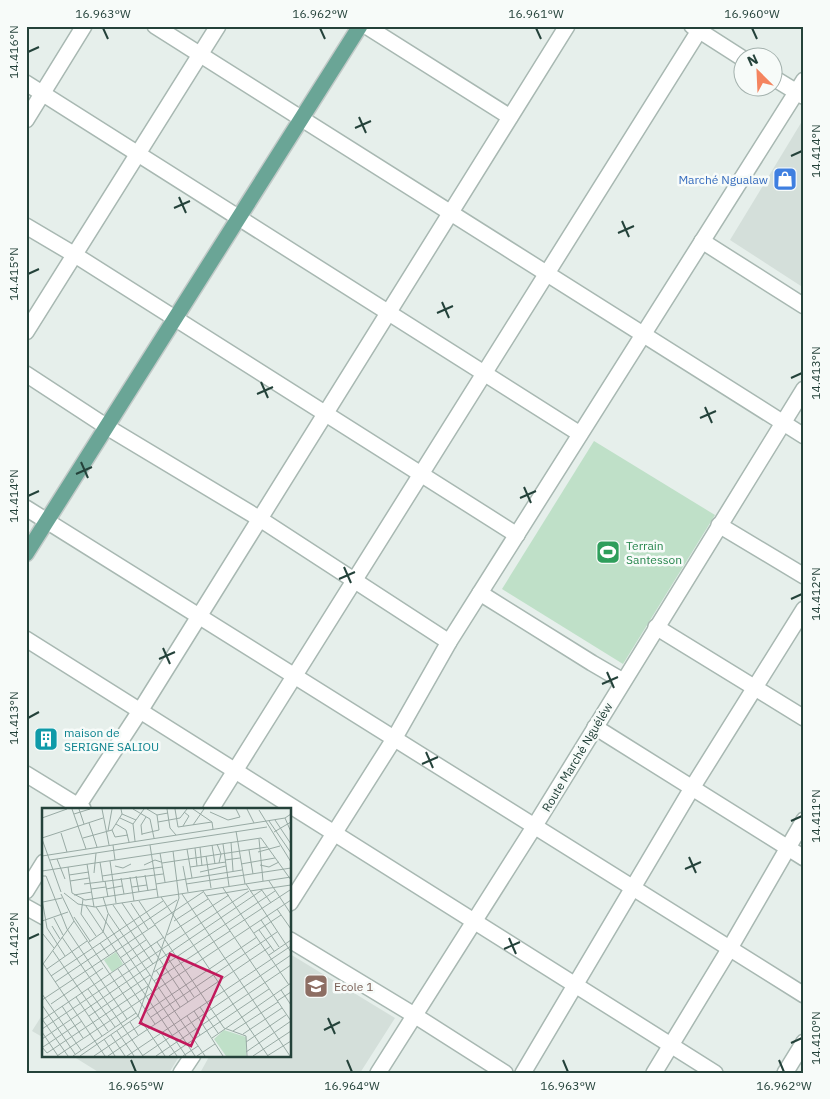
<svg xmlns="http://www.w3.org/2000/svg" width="830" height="1099" viewBox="0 0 830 1099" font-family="'IBM Plex Sans',sans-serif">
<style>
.built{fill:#d4dfda}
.green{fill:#bfe0c8}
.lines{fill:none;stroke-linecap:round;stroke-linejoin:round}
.minor-casing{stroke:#a8b8b2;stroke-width:18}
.major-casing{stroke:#c2cac8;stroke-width:18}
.minor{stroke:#fff;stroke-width:15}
.major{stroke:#6aa596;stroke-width:15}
.ticks{fill:none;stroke:#24423a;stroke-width:2}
.labels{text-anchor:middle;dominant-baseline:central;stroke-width:5;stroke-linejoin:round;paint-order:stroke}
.shop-label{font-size:12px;fill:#366cbe;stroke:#f7fbf9;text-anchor:end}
.leisure-label{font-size:12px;fill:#27864d;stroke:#f7fbf9;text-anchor:start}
.culture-label{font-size:12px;fill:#0d838f;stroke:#f7fbf9;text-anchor:start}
.street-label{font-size:12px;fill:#24423a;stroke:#f7fbf9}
.education-label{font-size:12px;fill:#785e54;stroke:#f7fbf9;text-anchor:start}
.inset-road{fill:none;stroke:#98aaa4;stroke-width:1}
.view{fill:#c2185b;fill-opacity:0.15;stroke:#c2185b;stroke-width:2.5}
.inset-edge{fill:none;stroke:#24423a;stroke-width:2.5}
.neatline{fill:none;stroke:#24423a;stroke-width:2}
.ticks-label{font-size:12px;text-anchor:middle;fill:#24423a}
</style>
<rect width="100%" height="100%" fill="#e6efeb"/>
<g class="built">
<polygon points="804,118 804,288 730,240"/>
<polygon points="290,954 395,1018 360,1073 200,1073 210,1055 290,1055"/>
<polygon points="44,1012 44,1038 32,1031"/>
<polygon points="71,1055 180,1055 169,1073 100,1073"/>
</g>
<polygon class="green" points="594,441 715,515 623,664 502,589"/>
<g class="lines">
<g class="minor-casing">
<g id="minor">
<polyline points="155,26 804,436"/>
<polyline points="366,26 510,117"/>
<polyline points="692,26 742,58"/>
<polyline points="772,77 803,96"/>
<polyline points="26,83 580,434"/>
<polyline points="26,120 84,26"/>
<polyline points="26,226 75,255 517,535"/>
<polyline points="702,241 804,306"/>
<polyline points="26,332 218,26"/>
<polyline points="26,374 107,427 260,519 449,642"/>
<polyline points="26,508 804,995"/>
<polyline points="719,525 804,576"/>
<polyline points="480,593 592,663 623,681"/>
<polyline points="656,627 804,718"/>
<polyline points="26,639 715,1073"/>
<polyline points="595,727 804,858"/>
<polyline points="26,774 83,809"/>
<polyline points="76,809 140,711 567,26"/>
<polyline points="211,809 702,26"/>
<polyline points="26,891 44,862"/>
<polyline points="290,903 394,739 449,642 804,80"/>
<polyline points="26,907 44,917"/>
<polyline points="290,940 414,1015 505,1073"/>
<polyline points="181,1073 193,1055"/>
<polyline points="378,1073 534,827 804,389"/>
<polyline points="523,1073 692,788 804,609"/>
<polyline points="654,1073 730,948 804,820"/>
<polyline points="785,1073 804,1042"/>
</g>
</g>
<g class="major-casing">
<polyline id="major" points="26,554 360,26"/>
</g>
<use href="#minor" class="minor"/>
<use href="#major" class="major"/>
</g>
<path class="ticks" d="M103 28 108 39M320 28 325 39M536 28 541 39M752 28 757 39M28 52 39 47M359 117 366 133M355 128 371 121M791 156 802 151M179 197 186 213M174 208 190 201M622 221 629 237M618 233 634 226M28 274 39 269M442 302 449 318M437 313 453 306M791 378 802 373M261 382 268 398M257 394 273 387M705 407 712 423M700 418 716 411M81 462 88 478M76 474 92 467M524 487 531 503M28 496 39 491M520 498 536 491M344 567 351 583M339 579 355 572M791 599 802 594M163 648 170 664M159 659 175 652M607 672 614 688M602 684 618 677M28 718 39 712M426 752 433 768M422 764 438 757M791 821 802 816M689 857 696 873M685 869 701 862M509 938 516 954M28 939 39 934M504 949 520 942M328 1018 335 1034M324 1030 340 1022M791 1043 802 1038M131 1060 136 1072M347 1060 352 1072M563 1060 568 1072M779 1060 784 1072"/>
<defs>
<g id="shop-square" transform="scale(1.25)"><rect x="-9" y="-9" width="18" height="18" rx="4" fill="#3f7fe0" stroke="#f7fbf9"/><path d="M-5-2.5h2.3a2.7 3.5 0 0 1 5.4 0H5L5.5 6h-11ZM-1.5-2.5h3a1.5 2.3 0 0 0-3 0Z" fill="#fff"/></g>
<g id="stadium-square" transform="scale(1.25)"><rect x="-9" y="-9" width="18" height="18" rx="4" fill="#2e9e5b" stroke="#f7fbf9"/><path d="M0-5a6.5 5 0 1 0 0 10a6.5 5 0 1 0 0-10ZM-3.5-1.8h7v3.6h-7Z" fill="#fff"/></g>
<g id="building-square" transform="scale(1.25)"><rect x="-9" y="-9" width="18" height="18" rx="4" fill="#0f9aa8" stroke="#f7fbf9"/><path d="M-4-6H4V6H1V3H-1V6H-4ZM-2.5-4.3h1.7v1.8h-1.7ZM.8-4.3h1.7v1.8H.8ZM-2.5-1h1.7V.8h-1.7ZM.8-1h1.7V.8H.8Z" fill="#fff"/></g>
<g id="school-square" transform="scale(1.25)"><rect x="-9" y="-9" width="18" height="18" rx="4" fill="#8d6e63" stroke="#f7fbf9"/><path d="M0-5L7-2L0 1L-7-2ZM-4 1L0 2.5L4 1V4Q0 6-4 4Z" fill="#fff"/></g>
</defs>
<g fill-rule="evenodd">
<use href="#shop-square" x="785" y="179"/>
<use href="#stadium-square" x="608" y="552"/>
<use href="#building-square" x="46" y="739"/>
<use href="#school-square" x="316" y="986"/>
</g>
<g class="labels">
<g class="shop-label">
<text x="768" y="179">Marché Ngualaw</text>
</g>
<g class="leisure-label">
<text x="626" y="545">Terrain<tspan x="626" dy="14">Santesson</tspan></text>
</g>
<g class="culture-label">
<text x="64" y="732">maison de<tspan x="64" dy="14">SERIGNE SALIOU</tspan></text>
</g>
<g class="street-label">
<text transform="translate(577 757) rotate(-59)">Route Marché Nguéléw</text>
</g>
<g class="education-label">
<text x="334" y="986">Ecole 1</text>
</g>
</g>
<g transform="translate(42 808)">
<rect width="249" height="249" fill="#e6efeb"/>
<path d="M74 144 81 156 70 164 62 152ZM182 222 204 229V248H184L172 231Z" fill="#bfe0c8"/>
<path class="inset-road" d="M30 1 44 41M37 1 42 16M60 1 67 37M91 1 108 11 112 30M105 1 115 7 126 5M125 1 128 20 134 27M133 1 136 19 170 14M151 1 170 14 171 21M205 1 212 15 243 10 249 6M217 2 249 54M168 4 186 12 198 9 194 1M32 6 48 1M80 6 94 12M0 10 25 1M78 10 91 16 93 33M243 10 249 24M233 12 249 36M227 13 249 45M116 14 138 10 145 1M47 15 55 39M74 16 84 22 87 34M91 16 102 1M151 17 162 1M141 18 147 8 142 4M70 22 80 6 79 1M66 23 70 1M194 23 203 76M232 24 249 14M19 25 25 44M100 26 117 22 115 7M100 27 99 17 104 9M0 30 61 10M41 30 70 22 73 29 86 27M0 31 19 84M217 31 221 73M189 34 191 63M175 36 179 46 177 55M181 36 187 78M71 37 73 52M108 37 116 89M170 37 173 56M158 39 160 58M153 40 155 58M145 41 150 70M207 42 211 66M216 44 238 38M118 45 123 74M0 48 212 15M164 48 169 80M15 51 23 71M8 52 225 19M183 52 198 50M68 53 74 95M58 54 61 73M120 55 225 39M45 56 52 99M199 56 233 50M102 57 113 52 119 54M218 57 227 59 237 54M73 58 81 60 89 56M141 58 146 84M26 59 30 85 43 92 115 81M148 59 184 54M0 63 219 30 249 72M158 64 184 58M52 65 54 45M27 67 47 64M103 67 106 83M0 68H4L25 121 85 211M60 68 120 59M94 68 97 84M88 69 92 93M79 70 82 86M28 73 47 70M63 73 66 89M227 73 249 106M42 76 121 66M114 76 200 62M144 76 249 60M204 76 249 144M90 79 105 77M181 80 247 177M49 81 64 79M64 81 80 78M219 81 229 95M161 83 249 213M208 83 249 77M22 85 36 96 53 99 249 69M19 86 32 113 123 248M140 86 248 248M32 87 50 84M164 88 206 81M61 89 66 105 163 248M119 89 226 248M0 91 5 120 23 148M41 91 39 106 54 128M97 93 182 220 204 228 205 248M1 94 20 90M80 95 146 194M89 95 106 121M71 97 111 156M44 98 144 248M54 99 153 248M235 101 249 121M32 109 48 133M12 110 21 127M219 112 237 139M0 113 26 104M132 113 166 91M113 116 161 84M10 118 18 131M187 122 248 82M217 122 232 143M212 125 239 107M1 126 12 140M125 127 187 87M20 129 101 248M47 134 61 124 66 106M115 134 152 189M58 135 67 148M11 143 66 223M227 147 249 132M78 150 104 132M0 154 48 226 249 92M1 156 32 113M5 161 45 133M76 161 113 216M114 162 138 199M112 164 233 83M9 168 121 93M112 173 188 123M13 174 135 92M46 181 73 219M239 182 249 197M0 186 39 242M34 189 60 228M0 192 113 117M235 193 249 184M9 196 61 160M0 197 33 246M20 198 41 230M158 199 176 225M105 203 215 129M152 203 181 248M47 208 108 167M96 208 137 90 131 43M145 208 158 227M109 209 235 124M0 211 26 248M0 212 122 129M88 214 96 227M0 221 207 83M75 223 92 248M191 223 236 194M0 224 16 248M119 225 135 248M201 226 240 200M69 227 83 248M170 230 249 175M0 231 220 82M62 231 73 248M204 234 244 207M0 239 5 245 106 178M1 239 40 213M204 244 249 213M15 248 48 226 63 248M31 248 94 205M38 248 96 208M52 248 101 215M66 248 229 138M85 248 249 138M100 248 249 147M114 248 249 157M127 248 227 181M141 248 156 238M155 248 173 236M211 248 249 223M225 248 249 233"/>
<path class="view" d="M128 146 180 169 149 238 98 215Z"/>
<rect width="249" height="249" class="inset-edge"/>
</g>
<rect width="830" height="1099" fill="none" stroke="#f7fbf9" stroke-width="55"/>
<g transform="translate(758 72) rotate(336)"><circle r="24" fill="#f7fbf9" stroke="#a3b1ad"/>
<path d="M0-4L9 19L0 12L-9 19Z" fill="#f4845f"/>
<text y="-8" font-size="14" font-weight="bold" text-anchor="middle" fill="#24423a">N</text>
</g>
<rect x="28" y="28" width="774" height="1044" class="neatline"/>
<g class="ticks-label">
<text x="103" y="18">16.963°W</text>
<text x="320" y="18">16.962°W</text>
<text x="536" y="18">16.961°W</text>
<text x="752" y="18">16.960°W</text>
<text transform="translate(14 52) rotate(-90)" y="4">14.416°N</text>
<text transform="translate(816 151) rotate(-90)" y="4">14.414°N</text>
<text transform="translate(14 274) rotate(-90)" y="4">14.415°N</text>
<text transform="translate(816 373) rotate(-90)" y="4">14.413°N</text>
<text transform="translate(14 496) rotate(-90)" y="4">14.414°N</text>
<text transform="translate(816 594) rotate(-90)" y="4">14.412°N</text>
<text transform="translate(14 718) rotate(-90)" y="4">14.413°N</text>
<text transform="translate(816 816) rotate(-90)" y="4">14.411°N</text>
<text transform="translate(14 939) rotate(-90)" y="4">14.412°N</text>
<text transform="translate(816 1038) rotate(-90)" y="4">14.410°N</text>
<text x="136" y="1090">16.965°W</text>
<text x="352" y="1090">16.964°W</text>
<text x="568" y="1090">16.963°W</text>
<text x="784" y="1090">16.962°W</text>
</g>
</svg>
